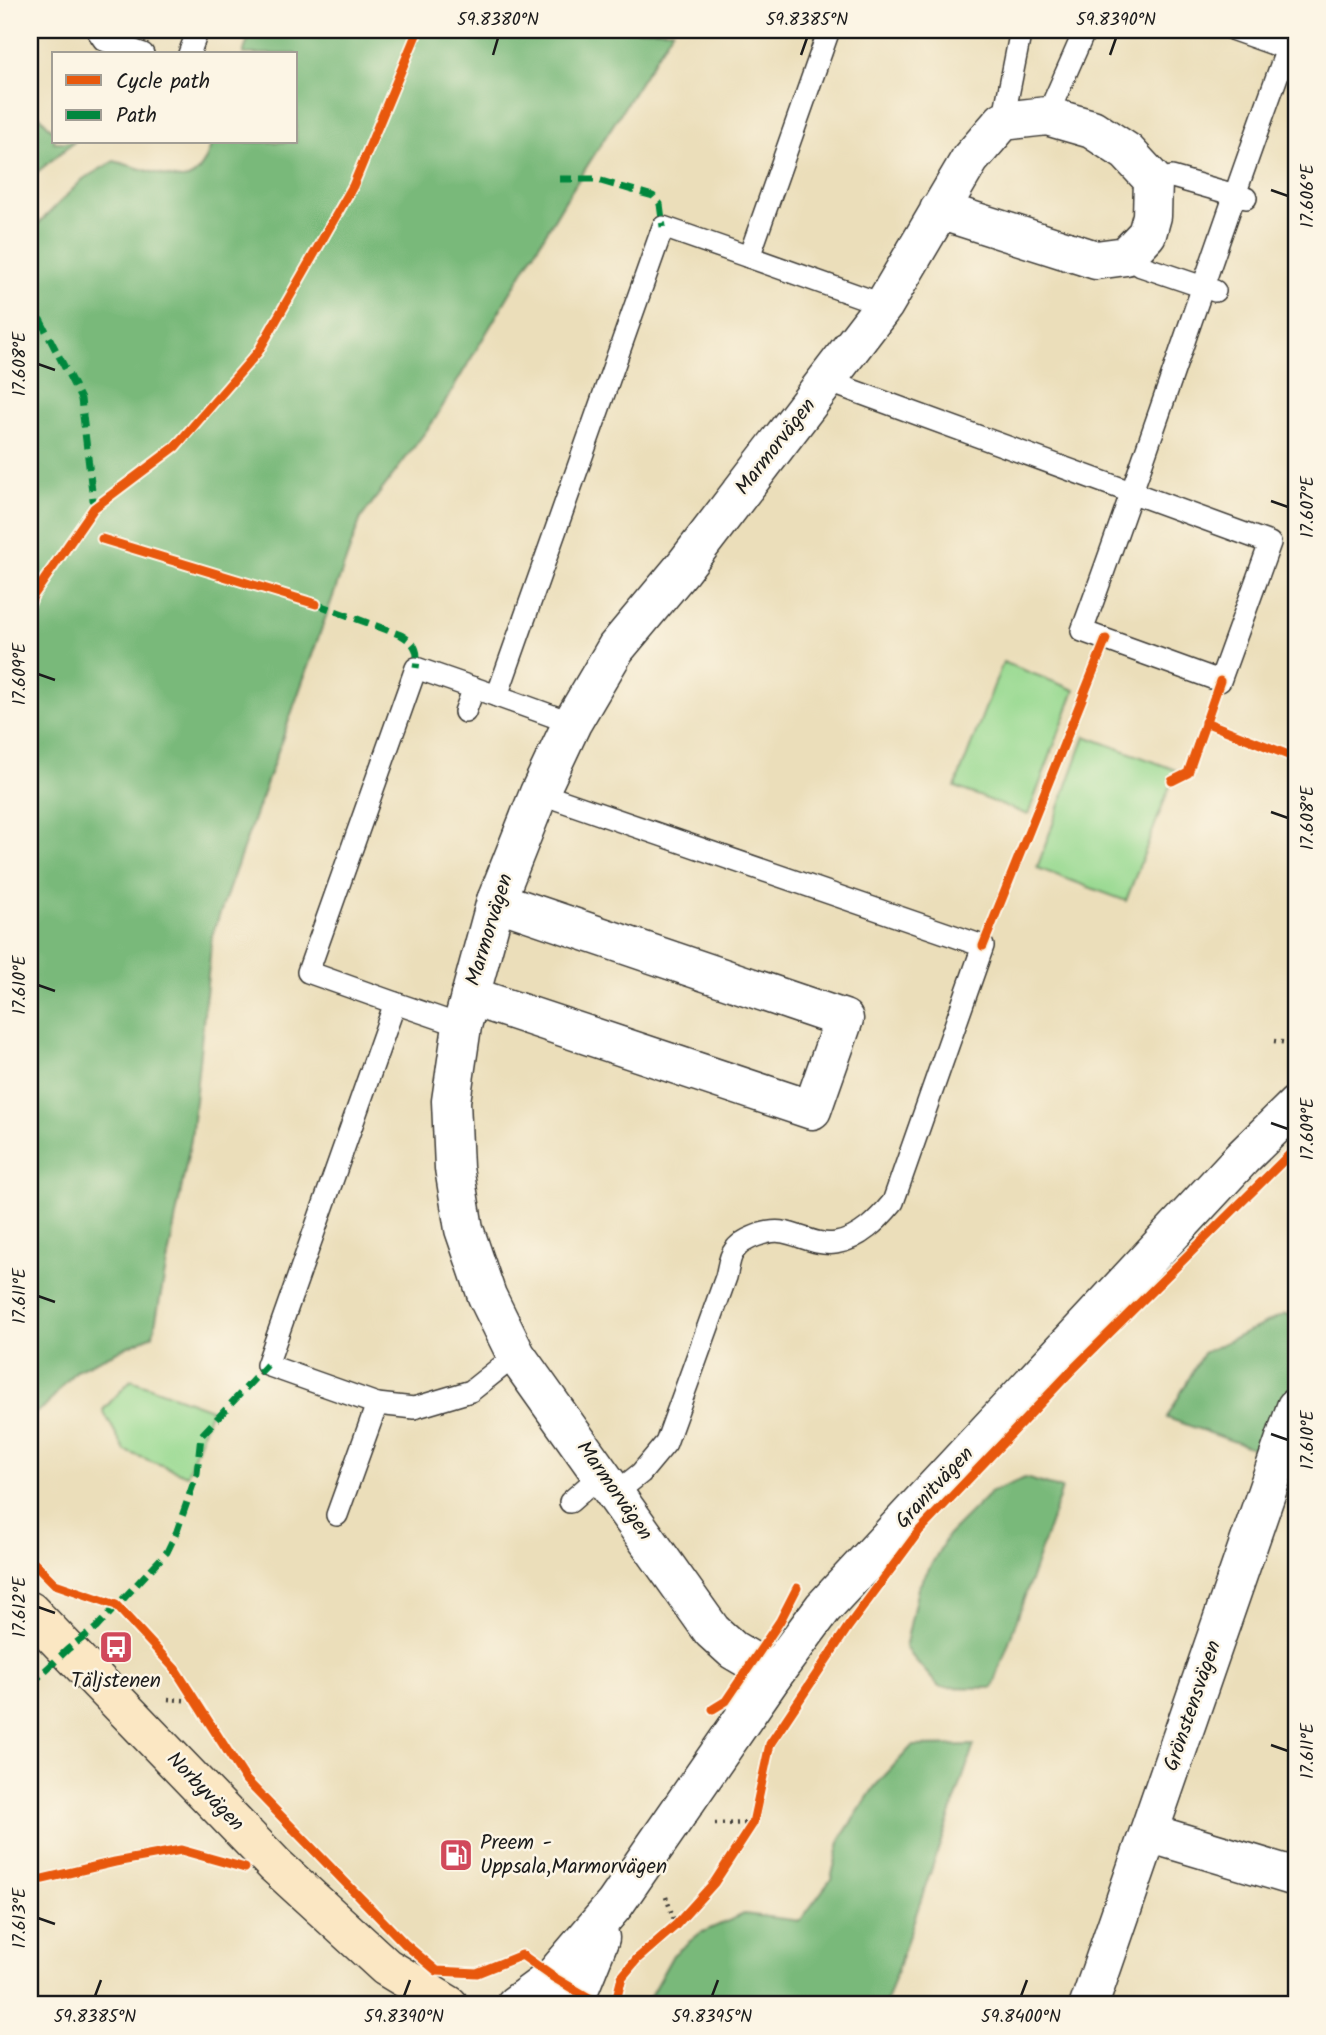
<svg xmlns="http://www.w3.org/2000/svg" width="1326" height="2035" viewBox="0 0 1326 2035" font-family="Kalam,sans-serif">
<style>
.green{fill:#97d990;stroke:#5a7a56;stroke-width:2}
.forest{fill:#79b97a;stroke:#4a6a4b;stroke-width:2}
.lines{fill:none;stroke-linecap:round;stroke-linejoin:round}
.lane-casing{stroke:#3b3934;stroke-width:24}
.street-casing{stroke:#3b3934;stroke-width:41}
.secondary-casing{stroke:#3b3934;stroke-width:41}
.path{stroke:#3b3934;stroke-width:4.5;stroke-dasharray:2 5;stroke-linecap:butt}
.lane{stroke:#fff;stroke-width:21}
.street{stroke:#fff;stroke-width:38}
.secondary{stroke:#fbe7c3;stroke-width:38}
.quiet{stroke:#00873e;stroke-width:7;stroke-dasharray:14 7;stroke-linecap:butt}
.cycleway-casing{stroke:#fcf5e5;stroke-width:13}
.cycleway{stroke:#e8590c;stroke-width:9}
.ticks{fill:none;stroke:#1c1c1c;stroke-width:2.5}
.labels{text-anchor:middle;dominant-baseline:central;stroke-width:5;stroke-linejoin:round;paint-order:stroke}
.street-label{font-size:21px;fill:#1c1c1c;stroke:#fcf5e5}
.poi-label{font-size:21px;fill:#1c1c1c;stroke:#fcf5e5}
.neatline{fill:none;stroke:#1c1c1c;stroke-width:2.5}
.ticks-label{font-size:18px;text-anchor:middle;fill:#1c1c1c}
</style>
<rect width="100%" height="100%" fill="#fcf5e5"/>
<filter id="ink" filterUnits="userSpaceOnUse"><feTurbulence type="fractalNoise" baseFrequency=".0143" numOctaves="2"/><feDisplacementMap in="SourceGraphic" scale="14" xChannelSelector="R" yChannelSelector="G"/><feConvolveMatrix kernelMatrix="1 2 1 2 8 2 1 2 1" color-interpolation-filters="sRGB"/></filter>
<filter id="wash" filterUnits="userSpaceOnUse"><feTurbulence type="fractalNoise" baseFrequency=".00686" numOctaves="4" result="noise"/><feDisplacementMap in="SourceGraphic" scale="28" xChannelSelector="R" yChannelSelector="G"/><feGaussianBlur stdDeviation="1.57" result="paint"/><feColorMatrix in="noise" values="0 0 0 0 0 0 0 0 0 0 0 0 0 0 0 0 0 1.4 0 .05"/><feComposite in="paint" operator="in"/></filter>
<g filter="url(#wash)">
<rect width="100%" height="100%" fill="#ebdeba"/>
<g class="green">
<polygon points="1003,662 1075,690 1028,815 955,787"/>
<polygon points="1085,736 1176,770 1126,901 1037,868"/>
<polygon points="131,1380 211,1409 187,1475 125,1451 103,1410"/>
</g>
<g class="forest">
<path d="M251 30H673L565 201 435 419 361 518 212 936 191 1139 153 1335 76 1370 46 1406 30 1416V232L83 179 114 161C126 164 175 180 183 179 201 177 208 155 212 142H296V54H243Z"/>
<polygon points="30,111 36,112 54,132 54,142 74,142 30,178"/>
<polygon points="1285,1314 1296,1316 1296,1407 1278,1457 1167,1418 1203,1353"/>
<polygon points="1025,1478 1062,1489 993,1688 939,1687 905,1648 918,1588 948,1535 991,1492"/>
<polygon points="974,1745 885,2005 645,2005 673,1955 700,1933 744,1914 800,1921 831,1879 841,1838 875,1786 912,1746"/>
</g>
</g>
<g filter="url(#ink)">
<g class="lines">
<g class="lane-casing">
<g id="lane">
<polyline points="97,30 104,40 143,54"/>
<polyline points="1234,30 1296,52"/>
<polyline points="189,54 198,30"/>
<polyline points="1047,116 1085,30"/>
<polyline points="1003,121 1021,30"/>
<polyline points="1153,180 1172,177 1246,198"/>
<polyline points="1126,256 1141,266 1215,291"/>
<polyline points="749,257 884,305"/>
<path d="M827 381C975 435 1123 489 1270 543L1220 681 1082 631C1153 438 1216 242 1287 49"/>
<polyline points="497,696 572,723"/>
<polyline points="465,712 474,688"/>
<path d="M539 793 983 946 893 1202C878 1220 860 1239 836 1243 816 1246 801 1235 783 1232 769 1229 741 1239 734 1251 729 1257 728 1270 726 1277L666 1443 641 1473 616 1493"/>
<polyline points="395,1003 462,1026"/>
<polyline points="377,1404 414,1408 471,1391 516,1355"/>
<polyline points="570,1502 602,1474"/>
<polyline points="337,1515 377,1404 267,1365 395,1003 308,972 416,668 497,696 663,227 749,257 829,30"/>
</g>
</g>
<g class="street-casing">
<g id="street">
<polyline points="470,996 812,1110 844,1019 496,901"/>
<polyline points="774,1674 733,1650 712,1631 516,1355 487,1296 464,1229 454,1168 451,1101 462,1026 496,901 539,793 572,723 616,648 682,569 884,305 970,159 1003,121 1047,116 1092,129 1127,152 1153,180 1152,216 1147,234 1126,256 1096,260 939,210"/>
<polyline points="1149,1833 1296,1877"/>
<polyline points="515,2005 553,1977 615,1904 774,1674 823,1608 1242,1158 1296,1105"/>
<polyline points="573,2005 600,1938"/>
<polyline points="1089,2005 1296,1407"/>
</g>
</g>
<g class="secondary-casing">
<polyline id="secondary" points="30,1611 275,1865 386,1967 449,2005"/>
</g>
<g class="path">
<polyline points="1274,1041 1296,1044"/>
<polyline points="168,1699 196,1701"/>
<polyline points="715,1824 753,1823"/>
<polyline points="666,1897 676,1925"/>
</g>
<use href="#lane" class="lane"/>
<use href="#street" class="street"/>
<use href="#secondary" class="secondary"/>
<g class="quiet">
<polyline points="559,179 594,179 653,196 660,204 663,227"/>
<polyline points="30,300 81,399 94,508"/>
<path d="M316 604 401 635C416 644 419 650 416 668"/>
<polyline points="30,1685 68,1649 96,1628 167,1552 177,1531 197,1473 201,1436 267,1365"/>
</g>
<g class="cycleway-casing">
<g id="cycleway">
<polyline points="102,539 316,604"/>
<polyline points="30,604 33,596 94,508 175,447 258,352 353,186 418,30"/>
<polyline points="1205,722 1296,758"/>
<polyline points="1172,781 1188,773 1220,681"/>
<polyline points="983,946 1106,639"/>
<polyline points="30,1559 55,1584 116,1605 175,1669 246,1780 405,1944 437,1971 477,1973 522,1955 553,1977 601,2005"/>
<polyline points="713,1709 726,1701 780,1621 797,1588"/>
<polyline points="30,1882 115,1862 181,1850 245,1868"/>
<polyline points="615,2005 622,1977 637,1959 676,1925 714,1883 753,1823 770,1744 848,1627 919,1531 1072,1370 1296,1148"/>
</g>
</g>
<use href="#cycleway" class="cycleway"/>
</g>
</g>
<path class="ticks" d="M493 55 498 38M801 55 807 38M1110 55 1116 38M1271 190 1288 196M38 364 55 370M1271 501 1288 507M38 674 55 680M1271 812 1288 818M38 985 55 991M1271 1123 1288 1129M38 1296 55 1302M1271 1434 1288 1440M38 1607 55 1613M1271 1745 1288 1751M38 1918 55 1924M95 1996 101 1980M404 1996 410 1980M712 1996 718 1980M1021 1996 1027 1980"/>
<defs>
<g id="bus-square" transform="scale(1.75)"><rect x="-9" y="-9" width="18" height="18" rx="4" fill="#d1495b" stroke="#fcf5e5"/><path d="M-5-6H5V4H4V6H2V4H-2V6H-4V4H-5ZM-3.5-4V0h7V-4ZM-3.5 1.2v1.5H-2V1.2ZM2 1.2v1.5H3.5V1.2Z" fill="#fff"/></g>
<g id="fuel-square" transform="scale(1.75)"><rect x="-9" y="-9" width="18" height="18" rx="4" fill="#d1495b" stroke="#fcf5e5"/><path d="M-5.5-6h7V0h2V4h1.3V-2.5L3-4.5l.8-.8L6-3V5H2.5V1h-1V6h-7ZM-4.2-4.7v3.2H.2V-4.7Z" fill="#fff"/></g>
</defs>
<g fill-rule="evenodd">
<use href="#bus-square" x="116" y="1647"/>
<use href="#fuel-square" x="456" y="1855"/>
</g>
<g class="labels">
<g class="street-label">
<text transform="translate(776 447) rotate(-52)">Marmorvägen</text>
<text transform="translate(490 930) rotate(-73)">Marmorvägen</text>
<text transform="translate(935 1488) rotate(-47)">Granitvägen</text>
<text transform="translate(614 1491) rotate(55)">Marmorvägen</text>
<text transform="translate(1193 1706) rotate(-71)">Grönstensvägen</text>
<text transform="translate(205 1792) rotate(46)">Norbyvägen</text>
</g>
<g class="poi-label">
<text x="116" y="1681">Täljstenen</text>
<text x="480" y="1843" text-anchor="start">Preem -<tspan x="480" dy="24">Uppsala,Marmorvägen</tspan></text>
</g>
</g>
<rect width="1326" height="2035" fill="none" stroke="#fcf5e5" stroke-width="77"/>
<rect x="52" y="52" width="245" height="91" fill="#fcf5e5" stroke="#a29e95" stroke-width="2"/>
<rect x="66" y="75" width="35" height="10" fill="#e8590c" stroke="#a29e95" stroke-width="2"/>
<text x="116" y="88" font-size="21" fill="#1c1c1c">Cycle path</text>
<rect x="66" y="110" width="35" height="10" fill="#00873e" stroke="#a29e95" stroke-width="2"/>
<text x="116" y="122" font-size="21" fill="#1c1c1c">Path</text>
<rect x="38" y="38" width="1250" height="1958" class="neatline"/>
<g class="ticks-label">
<text x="498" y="25">59.8380°N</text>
<text x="807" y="25">59.8385°N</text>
<text x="1116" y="25">59.8390°N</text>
<text transform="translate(1307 196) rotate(-90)" y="6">17.606°E</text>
<text transform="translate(19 364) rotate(-90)" y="6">17.608°E</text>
<text transform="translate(1307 507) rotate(-90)" y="6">17.607°E</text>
<text transform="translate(19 674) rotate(-90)" y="6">17.609°E</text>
<text transform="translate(1307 818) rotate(-90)" y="6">17.608°E</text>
<text transform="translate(19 985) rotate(-90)" y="6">17.610°E</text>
<text transform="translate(1307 1129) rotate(-90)" y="6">17.609°E</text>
<text transform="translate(19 1296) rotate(-90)" y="6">17.611°E</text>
<text transform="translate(1307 1440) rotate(-90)" y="6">17.610°E</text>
<text transform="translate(19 1607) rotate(-90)" y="6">17.612°E</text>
<text transform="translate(1307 1751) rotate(-90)" y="6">17.611°E</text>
<text transform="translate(19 1918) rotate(-90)" y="6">17.613°E</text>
<text x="95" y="2022">59.8385°N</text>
<text x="404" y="2022">59.8390°N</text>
<text x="712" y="2022">59.8395°N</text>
<text x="1021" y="2022">59.8400°N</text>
</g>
</svg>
